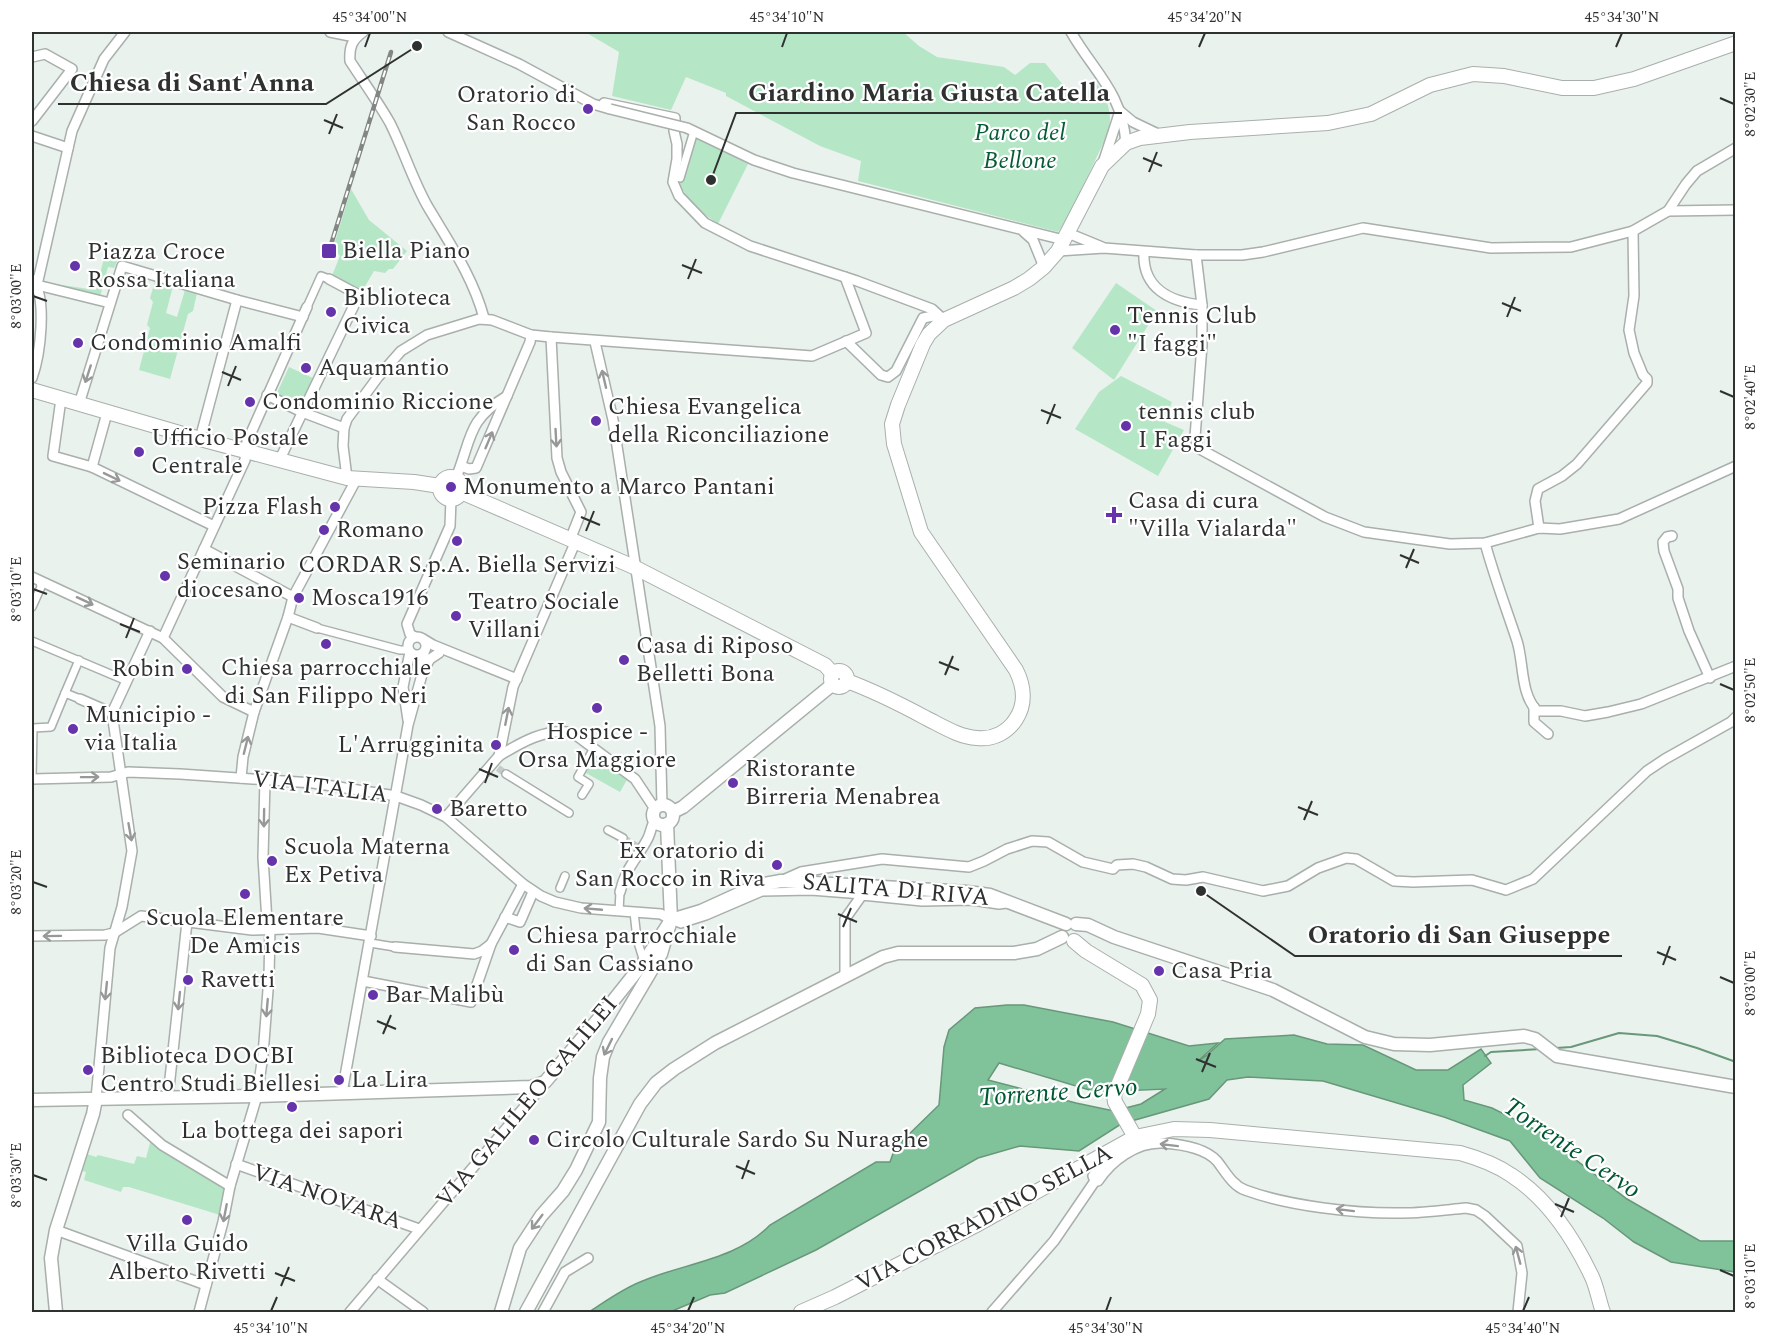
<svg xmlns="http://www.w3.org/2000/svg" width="1767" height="1344" viewBox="0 0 1767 1344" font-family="Spectral,serif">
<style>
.green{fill:#b5e7c7}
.water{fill:#80c39a;stroke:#68977a;stroke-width:1.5;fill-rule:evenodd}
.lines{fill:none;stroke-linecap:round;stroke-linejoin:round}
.stream{stroke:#68977a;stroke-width:2}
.pedestrian-tunnel{stroke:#c5cbc7;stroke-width:7;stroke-dasharray:7 3.5;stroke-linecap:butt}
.pedestrian-casing{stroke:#a9afab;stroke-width:10}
.minor-casing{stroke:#a9afab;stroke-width:12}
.tertiary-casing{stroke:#a9afab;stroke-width:15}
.secondary-casing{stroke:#a9afab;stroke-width:16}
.pedestrian{stroke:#fff;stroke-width:7}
.minor{stroke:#fff;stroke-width:9}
.tertiary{stroke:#fff;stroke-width:12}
.secondary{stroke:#fff;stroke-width:14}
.rail-casing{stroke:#828784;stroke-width:4.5}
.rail{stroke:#fff;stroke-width:2;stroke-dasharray:7;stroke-linecap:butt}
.minor-bridge-casing{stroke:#a9afab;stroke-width:12;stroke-linecap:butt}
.minor-bridge{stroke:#fff;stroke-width:9}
.oneway{stroke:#979898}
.ticks{fill:none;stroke:#2f3130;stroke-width:2}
.poi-dot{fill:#6533aa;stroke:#fff;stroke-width:2}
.labels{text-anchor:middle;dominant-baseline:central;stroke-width:4.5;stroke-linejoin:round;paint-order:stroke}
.poi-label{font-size:24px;fill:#2f3130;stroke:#fff;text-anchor:start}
.park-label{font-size:24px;font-style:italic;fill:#065b36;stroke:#fff}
.street-label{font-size:24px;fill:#2f3130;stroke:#fff}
.water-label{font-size:26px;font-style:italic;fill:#005833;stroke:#fff}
.leader{fill:none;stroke:#2f3130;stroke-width:2}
.callout-dot{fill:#2f3130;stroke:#fff;stroke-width:2}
.callout-label{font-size:26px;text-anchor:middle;font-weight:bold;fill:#2f3130;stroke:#fff;stroke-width:4.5;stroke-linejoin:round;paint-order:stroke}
.neatline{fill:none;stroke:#2f3130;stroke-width:2}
.ticks-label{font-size:15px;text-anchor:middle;fill:#2f3130}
</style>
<rect width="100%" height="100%" fill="#eaf2ed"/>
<g class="green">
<path d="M585 32H903L919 46 937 57 1004 67 1015 75 1030 63H1045L1069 92 1077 96 1097 84C1108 100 1113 114 1108 133L1068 218 1058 232 858 181 861 161 820 146 726 96V93L686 77 671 110 612 96 619 52Z"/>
<polygon points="697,136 749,162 718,224 692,205 678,182 684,177"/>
<polygon points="351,189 369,220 407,251 393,269 389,269 385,273 374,271 361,293 331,278 340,256 333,248"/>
<polygon points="105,254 119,257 114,268 108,267 100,297 48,283 96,290"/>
<polygon points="155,281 173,286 166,313 177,317 185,290 197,293 193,311 188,314 170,379 139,370 150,328 147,325 153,302 150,298"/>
<polygon points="1116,283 1157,311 1114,380 1072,348"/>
<polygon points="289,367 315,379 302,407 276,395"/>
<polygon points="1121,376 1172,402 1165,422 1184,430 1158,476 1075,429 1099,392"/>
<polygon points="595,757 629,776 620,792 586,773"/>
<polygon points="151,1139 225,1189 220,1215 129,1187 123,1187 121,1192 84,1180 86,1172 82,1171 87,1154 96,1157 98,1155 134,1164 137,1156 146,1158"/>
</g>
<path class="water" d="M1007 1005H1024L1113 1022 1189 1046 1218 1043 1198 1061 1206 1056 1225 1039 1294 1035 1327 1044 1363 1045 1416 1070H1448L1481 1049 1491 1063 1463 1085 1464 1100 1492 1108 1538 1131 1627 1199 1700 1241H1735V1272L1671 1262 1634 1242 1603 1218 1540 1178 1510 1141 1444 1117 1323 1081 1248 1077 1227 1080 1209 1099 1121 1124 1079 1151 1020 1146 978 1158 816 1250 725 1293 710 1295 670 1312H589C606 1301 625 1287 645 1280 686 1263 738 1259 770 1225L876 1162H890L895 1148 939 1105 944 1047 949 1030 975 1008ZM999 1063 1096 1092 1165 1089 1141 1104 1114 1111 1076 1103 988 1080Z"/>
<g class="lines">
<g class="stream">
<polyline points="1556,1048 1571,1047 1619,1033 1657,1036 1697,1048 1736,1062"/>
<polyline points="1485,1056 1491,1052 1541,1049"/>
</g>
<g class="pedestrian-tunnel">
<polyline points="498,768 506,774"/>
<polyline points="623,838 638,847"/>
</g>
<g class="pedestrian-casing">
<g id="pedestrian">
<polyline points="680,178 694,131"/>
<polyline points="307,307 321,276 329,279"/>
<polyline points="32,607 41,587 40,581"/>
<polyline points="317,628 400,650 409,650"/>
<polyline points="32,641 127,681"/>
<polyline points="65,693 79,660"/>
<polyline points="506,774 569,813"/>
<polyline points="32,779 33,728 51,727 65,693 80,699"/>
<polyline points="582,795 589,784 578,777 594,748"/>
<polyline points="608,830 623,838"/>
<polyline points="560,888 565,876"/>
<polyline points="619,911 620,892"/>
<polyline points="634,912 637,939 644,962"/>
<polyline points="673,921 681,924 706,916 762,892 811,891 862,895"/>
<polyline points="370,943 395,947"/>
</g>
</g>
<g class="minor-casing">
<g id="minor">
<polyline points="330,32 355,37"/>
<path d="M363 32C352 40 349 47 350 61 363 81 378 102 390 123 404 151 413 181 428 207 450 244 473 277 484 318"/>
<polyline points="448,32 519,64 593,104 610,109"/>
<path d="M1071 32C1094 72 1122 92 1126 143"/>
<polyline points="32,57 45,54 72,69 32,121"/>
<polyline points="604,103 675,118 675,121"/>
<polyline points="1121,112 1133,122 1160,135"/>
<polyline points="687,128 754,160 793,173 1064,240"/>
<polyline points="674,131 677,144 677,159 673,182 679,196 705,223 750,246 857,281 932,309 944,320"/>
<polyline points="32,136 68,148"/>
<polyline points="1103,163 1120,111"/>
<polyline points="1668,211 1686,184 1697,171 1736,148"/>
<polyline points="1024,232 1033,240 1044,267"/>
<polyline points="1068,233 1102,247"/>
<polyline points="1058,251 1104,248 1196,255 1242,255 1263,252 1363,228 1491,248 1571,247 1633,231 1668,211 1736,210"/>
<path d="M1144 252C1142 288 1170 302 1202 305"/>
<polyline points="1196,255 1202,305 1202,345 1195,437 1198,448 1325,517 1364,532 1450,544 1485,543 1539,528 1560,529 1619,519 1736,466"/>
<path d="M32 279C48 297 40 356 32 378"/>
<polyline points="110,303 37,285 72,131 104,59 125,32"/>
<polyline points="551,337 557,458 561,472 581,512 570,540"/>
<polyline points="846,341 881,375 888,377 896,371 923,318 933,316 942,319"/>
<polyline points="595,342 613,420 660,726 662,805"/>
<polyline points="267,395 302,412 344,428"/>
<polyline points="61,399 53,456 92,467"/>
<polyline points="79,404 122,266 237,300 303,317"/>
<polyline points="107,413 92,467 214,526"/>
<polyline points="200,439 237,300"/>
<polyline points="280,459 359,295 329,279"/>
<polyline points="461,466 469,469 476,468 530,342 531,335"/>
<polyline points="347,478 343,446 344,428 347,419 378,377 401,351 427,335 479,319 492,320 531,335 551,337 812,356 866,333 845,277"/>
<path d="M456 478C472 438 467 420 507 396"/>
<polyline points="1539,528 1535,501 1538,489 1562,476 1577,464 1647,383 1647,379 1643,375 1634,353 1629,330 1634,296 1633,231"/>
<polyline points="1672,536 1667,537 1663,542 1664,551 1678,589 1678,598 1689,631 1710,678"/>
<path d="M1485 543C1494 576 1506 608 1517 641 1524 663 1520 693 1537 711H1561L1585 716 1608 712 1641 704 1736 666"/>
<polyline points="204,549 293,597"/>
<polyline points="32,577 163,638 223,697 254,712"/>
<polyline points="288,617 317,628"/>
<circle cx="417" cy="646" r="9"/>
<polyline points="415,637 410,634 407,624 450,526 451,499"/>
<polyline points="163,638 245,460 247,441 251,433 307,307"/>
<polyline points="423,639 433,645 517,679"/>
<polyline points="424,669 430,659 439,653"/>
<polyline points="80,699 112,713"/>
<polyline points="1534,707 1534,722 1548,734"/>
<polyline points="408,720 403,687 410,652"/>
<path d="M499 756C520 743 547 727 573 733L635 779 655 809"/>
<polyline points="241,778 243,757 254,712 288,617 293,597 356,480"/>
<polyline points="32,779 111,777 128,772 180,774 313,783 396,796 421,805 446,817 523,884 541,896 555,902 581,908 661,914 671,920"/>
<polyline points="446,817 499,756 513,687 575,543"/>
<polyline points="783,880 801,872 882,859 969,867 984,861 1007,849 1032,841 1048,842 1083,862 1113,869 1117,865 1133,864 1146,867 1172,879 1186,880 1203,877 1263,891 1288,886 1318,868 1346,858 1356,859 1394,881 1413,882 1472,880 1506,890 1533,879 1647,771 1665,759 1731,722 1736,717"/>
<path d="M620 892C626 867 637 859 648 838 651 832 651 826 655 820"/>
<polyline points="505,917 520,922 533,892"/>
<polyline points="32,936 105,935 114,933 141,916 252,930 318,928 371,936"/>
<polyline points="395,947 474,954 482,951 491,944"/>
<polyline points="845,976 845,919 862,895 922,901 972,900 999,904 1006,903"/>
<polyline points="363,981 471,1002 491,944 523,884"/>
<polyline points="342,1093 408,725 423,671 424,654"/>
<polyline points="168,1097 187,922"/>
<polyline points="96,1099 110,948 122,907 132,851 112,713 150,631"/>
<polyline points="128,1115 162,1145 230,1186"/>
<path d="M1111 1154 1093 1176 1095 1181H1098C1111 1161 1136 1142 1162 1143 1179 1144 1205 1148 1217 1161 1225 1171 1232 1185 1245 1190 1288 1206 1357 1214 1403 1213 1424 1213 1445 1210 1466 1208L1476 1210 1485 1216 1517 1246 1522 1273 1518 1312"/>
<polyline points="236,1164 419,1229"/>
<polyline points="56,1230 206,1285"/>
<polyline points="377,1279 423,1312"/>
<polyline points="199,1312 223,1222 230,1186 257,1096 263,1055 269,977 270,928 267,922 263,857 265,780"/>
<polyline points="350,1312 544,1084"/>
<polyline points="543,1312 565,1272 588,1258"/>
<polyline points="992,1312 1054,1241 1095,1181"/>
</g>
</g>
<g class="tertiary-casing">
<g id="tertiary">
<circle cx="663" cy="815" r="10"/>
<polyline points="673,812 683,807 833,684"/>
<polyline points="671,920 701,911 758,885 781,881 967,892 990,895 1066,924"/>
<polyline points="1076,924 1088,925 1114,937 1273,990 1365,1037 1394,1044 1430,1045 1524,1036 1535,1039 1557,1056 1736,1087"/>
<polyline points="32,1100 257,1096 531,1087 545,1082 601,1016 644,962 671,920"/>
<polyline points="56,1312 51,1258 56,1230 93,1114 96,1099"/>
<polyline points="501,1312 520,1248 541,1216 563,1191 576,1170 599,1122 600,1078 603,1057 609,1042 661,954 671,920 667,824"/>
<polyline points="526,1312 640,1104 656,1083 674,1069 715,1043 883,957 898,953 1014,953 1037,949 1062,937"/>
</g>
</g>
<g class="secondary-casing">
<g id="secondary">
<polyline points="32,390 200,439 347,478 414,482 440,486"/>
<circle cx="451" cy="488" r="11"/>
<polyline points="461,492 634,567 825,665 833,674"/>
<circle cx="839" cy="679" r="8"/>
<path d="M847 681C874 691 900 704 926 718 942 726 959 737 977 738 993 740 1008 732 1016 719 1026 704 1024 686 1016 670L921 532 894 444 892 424 898 405 923 344 929 334 944 320 1014 288 1029 279 1044 267 1058 251 1102 166 1126 143 1140 138 1190 132 1328 123 1371 114 1430 85 1473 74 1504 76 1562 88H1594L1634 79 1736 43"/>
<polyline points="1074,941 1086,951 1142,985 1150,1000 1148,1014 1114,1095 1115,1102 1135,1137"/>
<path d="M801 1312 835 1297 978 1224 1135 1137 1174 1129 1210 1130 1460 1153C1478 1158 1495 1164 1511 1175 1547 1198 1574 1239 1592 1277 1597 1288 1599 1301 1603 1312"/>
</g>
</g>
<use href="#pedestrian" class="pedestrian"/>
<use href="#minor" class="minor"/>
<use href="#tertiary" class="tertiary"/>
<use href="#secondary" class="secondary"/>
<g class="rail-casing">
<polyline id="rail" points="329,251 391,52"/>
</g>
<use href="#rail" class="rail"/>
<g class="minor-bridge-casing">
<polyline id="minor-bridge" points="610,109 687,128"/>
</g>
<use href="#minor-bridge" class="minor-bridge"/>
</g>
<defs><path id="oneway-shaft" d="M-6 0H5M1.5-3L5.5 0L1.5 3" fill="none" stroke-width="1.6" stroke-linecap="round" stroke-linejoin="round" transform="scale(1.5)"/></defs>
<g class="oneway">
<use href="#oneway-shaft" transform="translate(88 374) rotate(108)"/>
<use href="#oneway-shaft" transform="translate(604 379) rotate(-103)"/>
<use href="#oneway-shaft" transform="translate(556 438) rotate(87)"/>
<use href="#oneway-shaft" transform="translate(489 440) rotate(-67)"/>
<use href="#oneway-shaft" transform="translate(112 477) rotate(26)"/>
<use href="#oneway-shaft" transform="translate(85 601) rotate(25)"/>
<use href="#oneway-shaft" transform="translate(507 716) rotate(-79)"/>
<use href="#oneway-shaft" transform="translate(246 745) rotate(-76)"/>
<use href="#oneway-shaft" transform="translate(90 777) rotate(-1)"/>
<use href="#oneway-shaft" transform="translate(264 818) rotate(91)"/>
<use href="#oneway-shaft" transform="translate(130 832) rotate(80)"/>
<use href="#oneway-shaft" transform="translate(593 909) rotate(-175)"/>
<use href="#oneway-shaft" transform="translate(52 936) rotate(179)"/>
<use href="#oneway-shaft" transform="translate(106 991) rotate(96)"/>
<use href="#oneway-shaft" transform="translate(179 1001) rotate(96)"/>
<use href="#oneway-shaft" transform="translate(267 1008) rotate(95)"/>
<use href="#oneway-shaft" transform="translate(608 1047) rotate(116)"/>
<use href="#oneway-shaft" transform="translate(1169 1145) rotate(-173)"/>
<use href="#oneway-shaft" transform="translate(1345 1210) rotate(-173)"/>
<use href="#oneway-shaft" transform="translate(225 1213) rotate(101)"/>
<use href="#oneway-shaft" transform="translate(537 1222) rotate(127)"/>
<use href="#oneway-shaft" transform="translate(1518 1255) rotate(-105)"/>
</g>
<path class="ticks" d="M365 47 370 33M782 47 787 33M1199 47 1205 33M1616 47 1622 33M1720 98 1734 104M324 120 343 128M329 134 337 114M1143 158 1162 166M1149 172 1157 152M682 265 702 273M688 279 696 259M33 296 47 301M1502 303 1521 311M1507 317 1515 297M222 372 241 380M228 386 236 366M1720 391 1734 397M1041 410 1061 418M1047 424 1055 404M581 517 600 525M586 531 594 511M1400 555 1419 563M1406 568 1414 549M33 589 47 594M120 624 140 632M126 638 134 618M939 662 959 670M945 675 953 656M1720 684 1734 690M479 769 498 777M485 783 492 763M1298 807 1318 815M1304 820 1312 801M33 882 47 887M838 914 857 922M843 927 851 908M1657 952 1676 960M1663 965 1670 946M1720 977 1734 983M377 1021 396 1029M383 1034 391 1015M1196 1059 1216 1067M1202 1072 1210 1053M736 1166 755 1174M33 1175 47 1180M742 1179 749 1160M1555 1204 1574 1212M1561 1217 1569 1198M1720 1270 1734 1276M275 1273 295 1281M281 1286 289 1267M271 1311 277 1297M688 1311 694 1297M1106 1311 1111 1297M1523 1311 1529 1297"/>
<g class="poi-dot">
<circle cx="588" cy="109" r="6"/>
<rect x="321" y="243" width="16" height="16" rx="3"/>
<circle cx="75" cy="266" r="6"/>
<circle cx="331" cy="312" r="6"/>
<circle cx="1115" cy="330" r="6"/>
<circle cx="78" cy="343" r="6"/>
<circle cx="306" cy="368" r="6"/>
<circle cx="250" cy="402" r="6"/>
<circle cx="596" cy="421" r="6"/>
<circle cx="1126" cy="426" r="6"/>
<circle cx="139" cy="452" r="6"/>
<circle cx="451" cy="487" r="6"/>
<circle cx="335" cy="507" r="6"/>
<path d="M1111 506h6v6h6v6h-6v6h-6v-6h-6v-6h6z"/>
<circle cx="324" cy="530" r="6"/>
<circle cx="457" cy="541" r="6"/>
<circle cx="165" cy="576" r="6"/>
<circle cx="299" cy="598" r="6"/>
<circle cx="456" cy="616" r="6"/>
<circle cx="326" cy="644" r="6"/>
<circle cx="624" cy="660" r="6"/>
<circle cx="187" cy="669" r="6"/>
<circle cx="597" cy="708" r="6"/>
<circle cx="73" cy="729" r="6"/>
<circle cx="496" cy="745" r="6"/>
<circle cx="733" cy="783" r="6"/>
<circle cx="437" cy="809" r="6"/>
<circle cx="272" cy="861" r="6"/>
<circle cx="777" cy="865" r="6"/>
<circle cx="245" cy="894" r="6"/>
<circle cx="514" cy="950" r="6"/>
<circle cx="1159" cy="971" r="6"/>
<circle cx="188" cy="980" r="6"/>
<circle cx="373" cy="995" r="6"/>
<circle cx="88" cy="1070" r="6"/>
<circle cx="339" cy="1080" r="6"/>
<circle cx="292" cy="1107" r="6"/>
<circle cx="534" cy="1140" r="6"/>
<circle cx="187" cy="1220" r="6"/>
</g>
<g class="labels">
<g class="poi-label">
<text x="576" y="95" text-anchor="end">Oratorio di<tspan x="576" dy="28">San Rocco</tspan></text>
<text x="342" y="251">Biella Piano</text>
<text x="87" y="252">Piazza Croce<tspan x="87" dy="28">Rossa Italiana</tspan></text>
<text x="343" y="298">Biblioteca<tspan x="343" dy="28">Civica</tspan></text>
<text x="1127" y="316">Tennis Club<tspan x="1127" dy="28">"I faggi"</tspan></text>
<text x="90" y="343">Condominio Amalfi</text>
<text x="318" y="368">Aquamantio</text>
<text x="262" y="402">Condominio Riccione</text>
<text x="608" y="407">Chiesa Evangelica<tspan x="608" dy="28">della Riconciliazione</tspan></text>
<text x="1138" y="412">tennis club<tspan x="1138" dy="28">I Faggi</tspan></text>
<text x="151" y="438">Ufficio Postale<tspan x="151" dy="28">Centrale</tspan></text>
<text x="463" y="487">Monumento a Marco Pantani</text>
<text x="1128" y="501">Casa di cura<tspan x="1128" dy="28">"Villa Vialarda"</tspan></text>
<text x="323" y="507" text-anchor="end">Pizza Flash</text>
<text x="336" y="530">Romano</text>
<text x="177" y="562">Seminario<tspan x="177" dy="28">diocesano</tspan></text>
<text x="457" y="565" text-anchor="middle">CORDAR S.p.A. Biella Servizi</text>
<text x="311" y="598">Mosca1916</text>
<text x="468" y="602">Teatro Sociale<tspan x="468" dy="28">Villani</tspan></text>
<text x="636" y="646">Casa di Riposo<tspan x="636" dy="28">Belletti Bona</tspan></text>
<text x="326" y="668" text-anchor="middle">Chiesa parrocchiale<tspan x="326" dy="28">di San Filippo Neri</tspan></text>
<text x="175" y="669" text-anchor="end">Robin</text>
<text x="85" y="715">Municipio -<tspan x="85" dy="28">via Italia</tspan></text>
<text x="597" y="732" text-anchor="middle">Hospice -<tspan x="597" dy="28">Orsa Maggiore</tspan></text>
<text x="484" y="745" text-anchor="end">L'Arrugginita</text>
<text x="745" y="769">Ristorante<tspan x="745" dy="28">Birreria Menabrea</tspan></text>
<text x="449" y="809">Baretto</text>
<text x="284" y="847">Scuola Materna<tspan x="284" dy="28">Ex Petiva</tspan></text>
<text x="765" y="851" text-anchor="end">Ex oratorio di<tspan x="765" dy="28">San Rocco in Riva</tspan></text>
<text x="245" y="918" text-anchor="middle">Scuola Elementare<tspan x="245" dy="28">De Amicis</tspan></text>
<text x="526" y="936">Chiesa parrocchiale<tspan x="526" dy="28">di San Cassiano</tspan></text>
<text x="1171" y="971">Casa Pria</text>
<text x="200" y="980">Ravetti</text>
<text x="385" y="995">Bar Malibù</text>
<text x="100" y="1056">Biblioteca DOCBI<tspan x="100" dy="28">Centro Studi Biellesi</tspan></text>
<text x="351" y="1080">La Lira</text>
<text x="292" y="1131" text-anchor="middle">La bottega dei sapori</text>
<text x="546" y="1140">Circolo Culturale Sardo Su Nuraghe</text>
<text x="187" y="1244" text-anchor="middle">Villa Guido<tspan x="187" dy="28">Alberto Rivetti</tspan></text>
</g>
<g class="park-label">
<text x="1020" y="133">Parco del<tspan x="1020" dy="28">Bellone</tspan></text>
</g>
<g class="street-label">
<text transform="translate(320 787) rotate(7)">VIA ITALIA</text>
<text transform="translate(896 890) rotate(5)">SALITA DI RIVA</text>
<text transform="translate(527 1102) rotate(-50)">VIA GALILEO GALILEI</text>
<text transform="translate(327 1197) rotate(19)">VIA NOVARA</text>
<text transform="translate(984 1218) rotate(-28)">VIA CORRADINO SELLA</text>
</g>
<g class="water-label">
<text transform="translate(1058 1092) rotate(-4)">Torrente Cervo</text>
<text transform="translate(1572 1148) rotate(34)">Torrente Cervo</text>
</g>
</g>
<path class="leader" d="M417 46L326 104H58M711 180L736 113H1122M1201 891L1295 956H1622"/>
<g class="callout-dot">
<circle cx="417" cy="46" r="6"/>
<circle cx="711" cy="180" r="6"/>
<circle cx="1201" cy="891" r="6"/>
</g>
<g class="callout-label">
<text x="192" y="91">Chiesa di Sant'Anna</text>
<text x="929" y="101">Giardino Maria Giusta Catella</text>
<text x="1459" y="943">Oratorio di San Giuseppe</text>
</g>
<rect width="1767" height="1344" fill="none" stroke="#ffffff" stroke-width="66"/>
<rect x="33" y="33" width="1701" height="1278" class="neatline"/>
<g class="ticks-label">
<text x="370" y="22">45°34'00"N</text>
<text x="787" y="22">45°34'10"N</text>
<text x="1205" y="22">45°34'20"N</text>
<text x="1622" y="22">45°34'30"N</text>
<text transform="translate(1750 104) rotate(-90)" y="5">8°02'30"E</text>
<text transform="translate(16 296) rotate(-90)" y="5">8°03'00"E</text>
<text transform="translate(1750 397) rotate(-90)" y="5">8°02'40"E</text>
<text transform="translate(16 589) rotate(-90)" y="5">8°03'10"E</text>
<text transform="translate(1750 690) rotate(-90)" y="5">8°02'50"E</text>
<text transform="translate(16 882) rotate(-90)" y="5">8°03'20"E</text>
<text transform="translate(1750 983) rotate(-90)" y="5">8°03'00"E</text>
<text transform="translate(16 1175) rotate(-90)" y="5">8°03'30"E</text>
<text transform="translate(1750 1276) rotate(-90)" y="5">8°03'10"E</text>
<text x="271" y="1333">45°34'10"N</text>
<text x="688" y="1333">45°34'20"N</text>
<text x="1106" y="1333">45°34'30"N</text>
<text x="1523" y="1333">45°34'40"N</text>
</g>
</svg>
